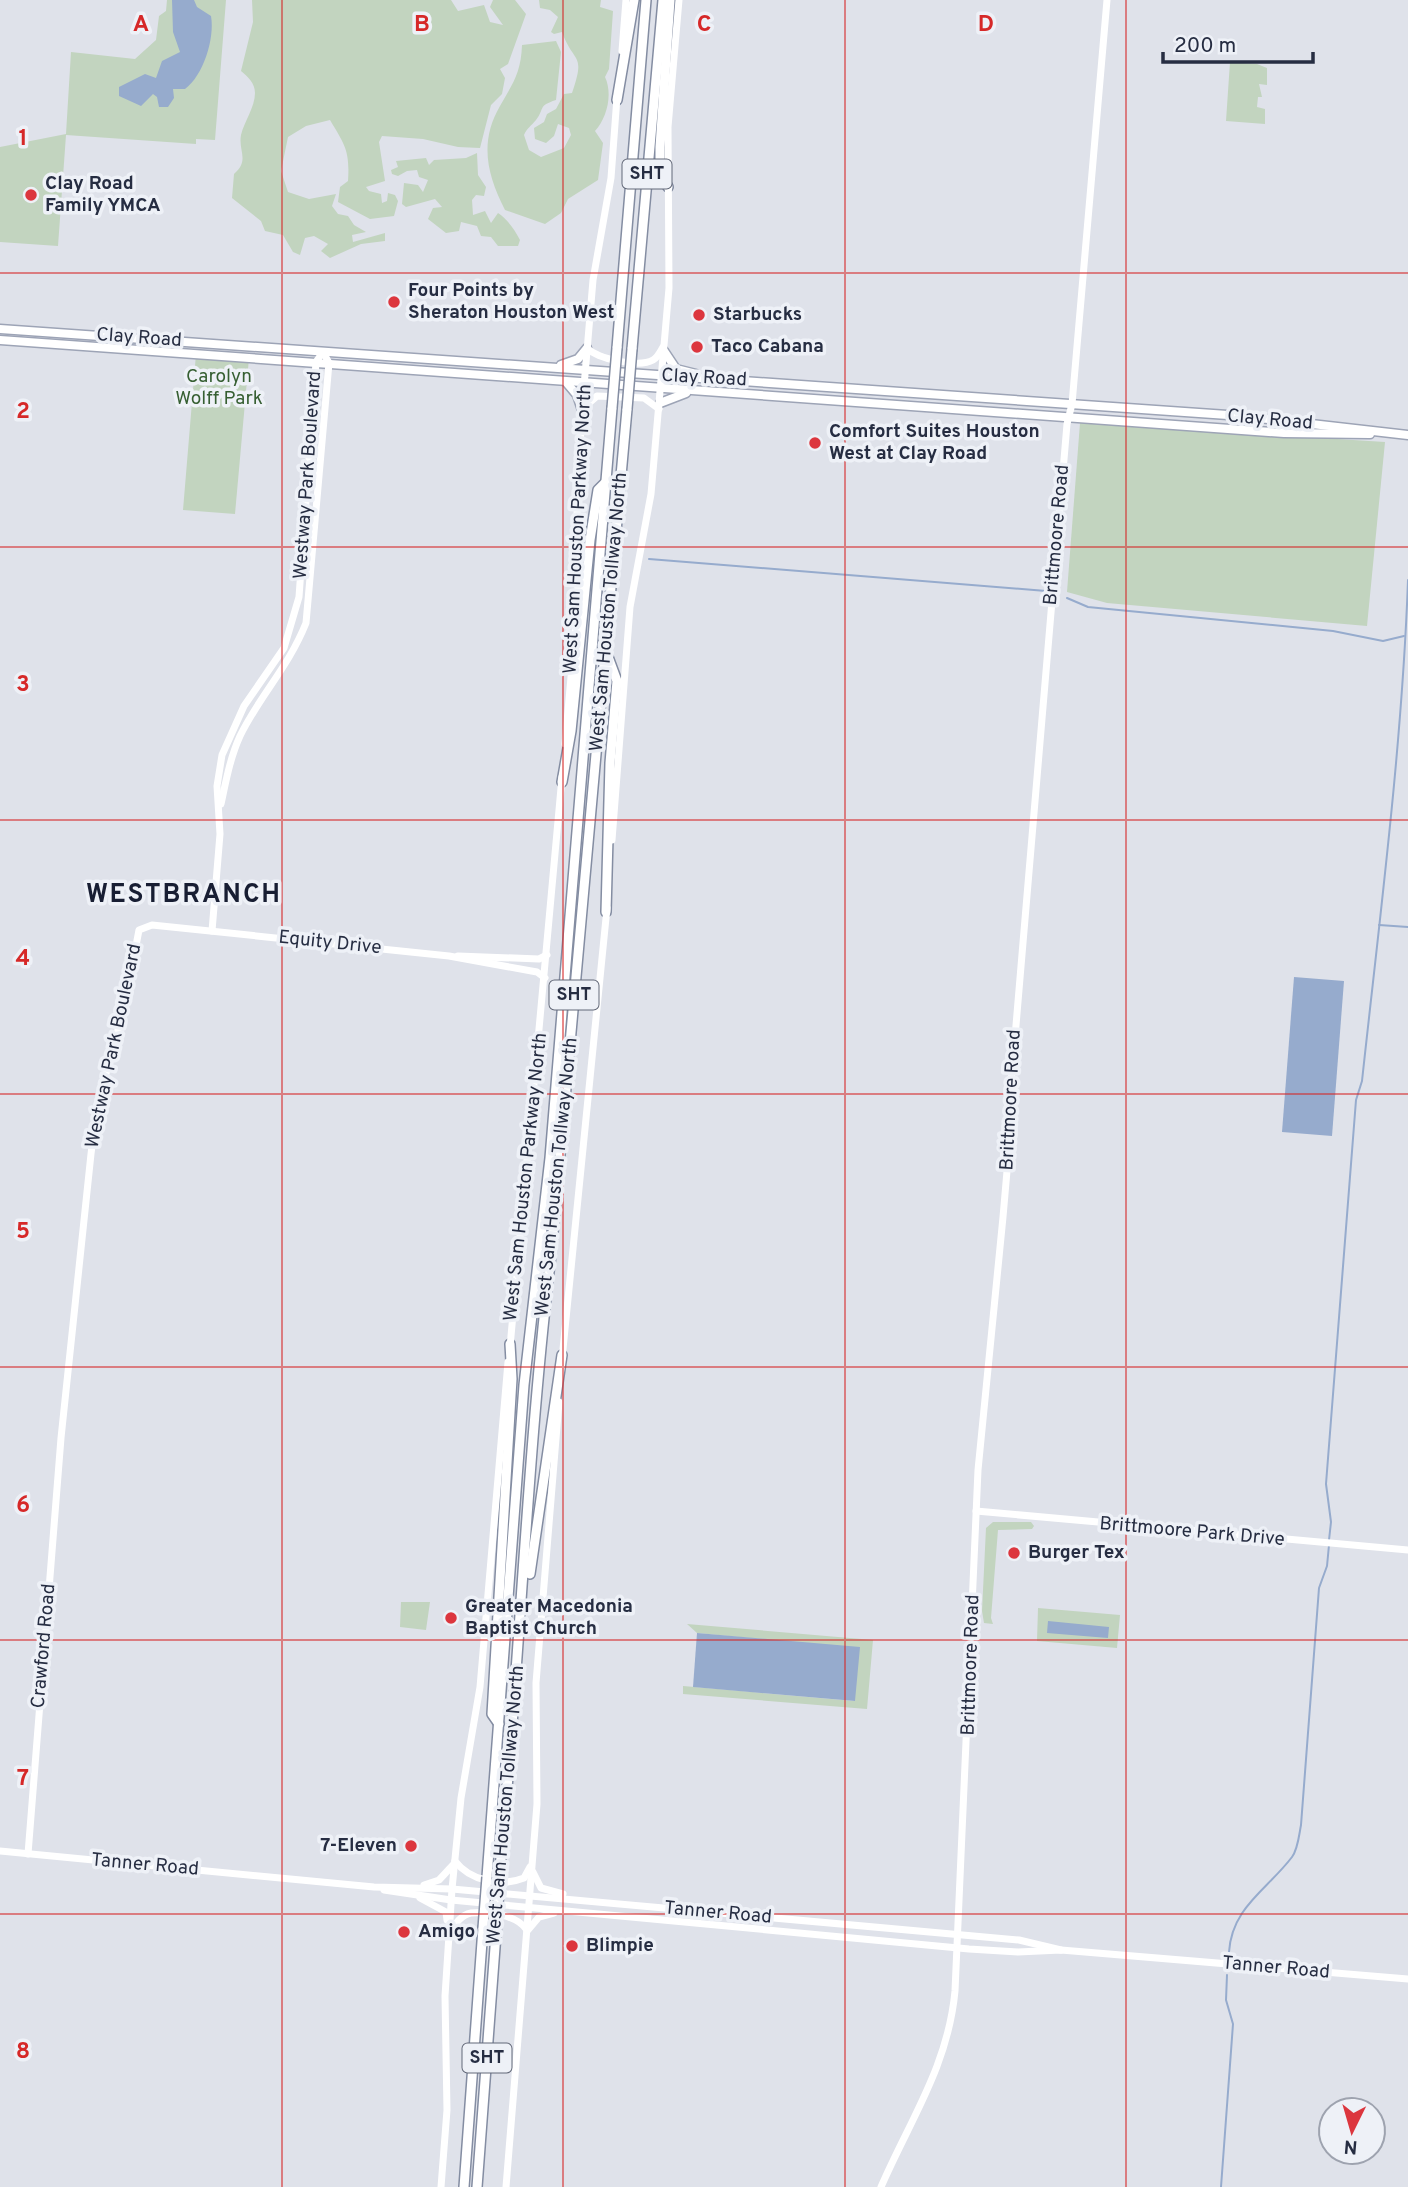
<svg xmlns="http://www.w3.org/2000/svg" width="1408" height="2187" viewBox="0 0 1408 2187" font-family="Overpass,sans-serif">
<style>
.green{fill:#c2d4bf}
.water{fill:#96abcd}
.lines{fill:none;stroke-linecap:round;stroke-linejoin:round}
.stream{stroke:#96abcd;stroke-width:2}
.primary-casing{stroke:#9da4b6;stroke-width:11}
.highway-casing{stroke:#848da2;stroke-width:12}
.secondary{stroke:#fff;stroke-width:7}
.primary{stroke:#fff;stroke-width:8}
.highway{stroke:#fff;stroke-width:9}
.highway-bridge-casing{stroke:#848da2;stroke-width:12;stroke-linecap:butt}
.highway-bridge{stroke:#fff;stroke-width:9}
.grid{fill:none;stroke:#d62828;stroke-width:2;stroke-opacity:0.55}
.poi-dot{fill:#dc363e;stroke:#eef1f7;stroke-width:2.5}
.labels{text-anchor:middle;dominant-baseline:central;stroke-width:7;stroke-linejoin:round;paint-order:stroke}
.shield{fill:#eef1f7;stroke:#626878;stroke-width:2}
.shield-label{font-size:18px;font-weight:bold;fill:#262d42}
.poi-label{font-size:19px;font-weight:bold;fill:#262d42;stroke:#eef1f7;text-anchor:start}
.street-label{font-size:19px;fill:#262d42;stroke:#eef1f7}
.park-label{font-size:19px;fill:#365f32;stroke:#eef1f7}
.district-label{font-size:26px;font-weight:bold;letter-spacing:2px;fill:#181e33;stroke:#eef1f7}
.grid-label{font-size:23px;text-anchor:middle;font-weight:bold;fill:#d62828;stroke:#eef1f7;stroke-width:7;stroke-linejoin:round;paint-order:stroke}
</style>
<rect width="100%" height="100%" fill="#dfe2ea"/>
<g class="green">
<polygon points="167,0 226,0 215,140 196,139 196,144 66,135 58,246 0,242 0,147 66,134 71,52 135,59 156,40 159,16 166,11"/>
<path d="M252 0H451L458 11 484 5 490 22 503 25 490 7 493 0H515L526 14 508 64 500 69 505 78 502 94 491 105 480 148 458 147 423 139 382 136 379 142 385 181 366 187 369 191 381 194 382 203 387 201 388 193 395 195 398 201 394 216 370 219 338 202 340 187 348 181C350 151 345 145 330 120L306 126 288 137 281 171 288 192 309 199 336 194 332 206 338 214 348 216 354 225 366 232 352 235 353 242 385 233V241L361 244 330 258 321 251 328 244 314 236 305 238 300 255 293 252 283 235 265 231 261 221 232 198 234 174C250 160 238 151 241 135 244 122 255 107 255 93 255 83 248 77 241 71L253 22Z"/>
<path d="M539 0H601L600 7 613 11 609 69 605 77C613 94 607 118 595 131L603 143 598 180 568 199 561 213 545 224 505 210C487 175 479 142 500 106 513 83 521 73 522 45L556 41 561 52 556 100C537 106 545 109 536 120 531 126 527 128 524 135L529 150 541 157 564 148 571 135 569 128 558 124 554 136 546 143 535 139 534 128 544 122 547 114 556 109 564 94 572 93C586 52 574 65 562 32L554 34 551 32 558 17 550 10 540 8Z"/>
<polygon points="1230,62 1257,64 1267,68 1267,85 1259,84 1262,97 1258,97 1257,107 1265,109 1265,124 1226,121"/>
<path d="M477 153 478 175 486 187 484 196 476 195 472 200 473 215 485 211 491 223 498 213C507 219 515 230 520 240L518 246H498L491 237 481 236 477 226 461 222 459 231 446 233 428 219 433 208 442 207 435 199 406 207 402 204 404 183 418 185 423 192 428 180 419 177 417 170 407 171 398 176 392 174 391 170 398 167 396 161 426 158 429 165 434 160 466 158Z"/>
<polygon points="196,354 249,358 235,514 183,510"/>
<polygon points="1080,423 1385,442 1367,626 1107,603 1067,592"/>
<polygon points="993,1522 1031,1522 1034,1526 1032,1529 998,1530 991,1618 993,1624 984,1623 982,1611 986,1528"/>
<polygon points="401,1602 430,1602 426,1630 400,1627"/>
<polygon points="1038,1608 1120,1615 1117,1648 1037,1641"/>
<polygon points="687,1624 873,1640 867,1709 683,1694 683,1686 854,1701 859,1648 697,1633"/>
</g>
<g class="water">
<path d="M172 0H194L197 7 211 16C215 39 203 76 185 89H173L174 98 168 107H159L157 97 153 94 141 106 119 96V87L145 74 156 78 162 61 180 52 173 32Z"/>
<polygon points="1294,977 1344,981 1332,1136 1282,1132"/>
<polygon points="1048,1621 1109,1627 1108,1638 1047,1633"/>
<polygon points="697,1633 860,1647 855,1701 693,1687"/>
</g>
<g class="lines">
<g class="stream">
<polyline points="649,559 1046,591"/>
<polyline points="1067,598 1088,607 1333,631 1383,641 1404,636"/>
<polyline points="1379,925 1408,927"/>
<path d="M1329 1540 1331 1522 1326 1484 1356 1100 1362 1081C1380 915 1402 747 1408 580"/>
<path d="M1229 1952C1232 1907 1267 1890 1292 1857 1298 1849 1299 1835 1301 1825L1319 1588 1327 1566 1329 1545"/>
<polyline points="1221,2187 1233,2024 1226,2000 1227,1975"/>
</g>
<g class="primary-casing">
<g id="primary">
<polyline points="0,329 1242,416 1408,435"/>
<polyline points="0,340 1284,433 1370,434"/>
<polyline points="664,351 676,369 696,374"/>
<polyline points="561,365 578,359 587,348"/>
<polyline points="566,382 577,395 582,410"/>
<polyline points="660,403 686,393"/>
</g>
</g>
<g class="highway-casing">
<g id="highway">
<polyline points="617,100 634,0"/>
<polyline points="668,187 660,173 660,147 670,0"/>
<polyline points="617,348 646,0"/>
<polyline points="632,349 663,0"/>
<polyline points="562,782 571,731 590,540 598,490 606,482"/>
<polyline points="606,912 610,763 617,681 607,654"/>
<polyline points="530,1574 562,1355"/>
<polyline points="499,1724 492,1714 512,1379 510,1344"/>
<path d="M501 1857C520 1657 527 1455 551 1255L627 409"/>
<polyline points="487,1877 524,1385 550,1158 612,408"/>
<polyline points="464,2187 483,1928"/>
<polyline points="477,2187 496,1934"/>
</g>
</g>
<g class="secondary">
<polyline points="622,51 626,0"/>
<path d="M587 348C598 359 639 368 653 360 658 357 660 352 663 347"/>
<polyline points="584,416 589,403 597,396 644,398 659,409"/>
<polyline points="565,744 578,599 577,500 582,410 593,280 611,178 617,97"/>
<path d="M221 804C226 781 230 758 240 736 260 695 288 668 306 623L329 363 323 352"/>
<polyline points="612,840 630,607 651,494 669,288 668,127 679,0"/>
<polyline points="212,931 220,834 217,786 222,755 244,706 284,648 299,597 316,362 323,352"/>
<polyline points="458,956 539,959 547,955"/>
<polyline points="510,1347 562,777"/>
<polyline points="562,1359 607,908"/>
<polyline points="976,1511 1408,1550"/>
<polyline points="0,1851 374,1887 452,1889 1019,1940 1061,1950"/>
<polyline points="28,1854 61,1438 91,1154 97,1106 124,1008 139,930 152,925 449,956 537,972 545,978"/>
<path d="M455 1861C470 1881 501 1887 524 1878L530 1867"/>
<polyline points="533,1872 541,1888 563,1894"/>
<polyline points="424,1885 439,1880 453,1865"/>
<polyline points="384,1890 451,1900 969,1949 1018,1952 1061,1950 1408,1979"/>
<polyline points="420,1898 446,1912 447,1920"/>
<polyline points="528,1930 539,1917 554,1913"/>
<path d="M451 1931C456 1923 461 1915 471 1913 489 1911 517 1915 527 1930"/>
<polyline points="441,2187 447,2110 445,1996 452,1889 461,1798 480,1687 508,1362"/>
<polyline points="506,2187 537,1804 536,1683 559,1402"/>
<path d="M881 2187C910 2120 948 2066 955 1991L978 1470 1003 1217 1011 1125 1010 1096 1067 424 1072 404 1107 0"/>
</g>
<use href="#primary" class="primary"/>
<use href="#highway" class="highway"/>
<g class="highway-bridge-casing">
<g id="highway-bridge">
<polyline points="612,408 617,348"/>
<polyline points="627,409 632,349"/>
<polyline points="483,1928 487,1877"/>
<polyline points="496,1934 501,1857"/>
</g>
</g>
<use href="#highway-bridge" class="highway-bridge"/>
</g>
<path class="grid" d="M282 0V2187M563 0V2187M845 0V2187M1126 0V2187M0 273H1408M0 547H1408M0 820H1408M0 1094H1408M0 1367H1408M0 1640H1408M0 1914H1408"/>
<g class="poi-dot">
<circle cx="31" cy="195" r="7"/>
<circle cx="394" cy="302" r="7"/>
<circle cx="699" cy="315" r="7"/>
<circle cx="697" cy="347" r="7"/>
<circle cx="815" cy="443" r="7"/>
<circle cx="1014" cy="1553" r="7"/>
<circle cx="451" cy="1618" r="7"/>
<circle cx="411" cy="1846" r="7"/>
<circle cx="404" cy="1932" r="7"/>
<circle cx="572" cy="1946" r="7"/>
</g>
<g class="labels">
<g class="shield">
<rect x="622.5" y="159.5" width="49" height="29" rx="5"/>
<rect x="549.5" y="980.5" width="49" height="29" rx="5"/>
<rect x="462.5" y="2043.5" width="49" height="29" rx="5"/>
</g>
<g class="shield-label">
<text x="647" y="174">SHT</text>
<text x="574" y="995">SHT</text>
<text x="487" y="2058">SHT</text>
</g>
<g class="poi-label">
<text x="45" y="184">Clay Road<tspan x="45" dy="22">Family YMCA</tspan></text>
<text x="408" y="291">Four Points by<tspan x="408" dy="22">Sheraton Houston West</tspan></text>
<text x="713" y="315">Starbucks</text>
<text x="711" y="347">Taco Cabana</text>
<text x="829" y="432">Comfort Suites Houston<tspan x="829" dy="22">West at Clay Road</tspan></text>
<text x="1028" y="1553">Burger Tex</text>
<text x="465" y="1607">Greater Macedonia<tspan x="465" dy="22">Baptist Church</tspan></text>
<text x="397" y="1846" text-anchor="end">7-Eleven</text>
<text x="418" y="1932">Amigo</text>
<text x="586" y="1946">Blimpie</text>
</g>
<g class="street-label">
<text transform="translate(139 338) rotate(4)">Clay Road</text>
<text transform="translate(704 378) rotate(3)">Clay Road</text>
<text transform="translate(1270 420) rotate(5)">Clay Road</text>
<text transform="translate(308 475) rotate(-86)">Westway Park Boulevard</text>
<text transform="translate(578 529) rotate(-87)">West Sam Houston Parkway North</text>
<text transform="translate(1057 535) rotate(-85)">Brittmoore Road</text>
<text transform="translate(609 612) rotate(-85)">West Sam Houston Tollway North</text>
<text transform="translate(330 943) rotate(6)">Equity Drive</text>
<text transform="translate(114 1046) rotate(-78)">Westway Park Boulevard</text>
<text transform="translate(1011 1100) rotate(-87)">Brittmoore Road</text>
<text transform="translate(526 1177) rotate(-84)">West Sam Houston Parkway North</text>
<text transform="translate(557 1177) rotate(-84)">West Sam Houston Tollway North</text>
<text transform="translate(1192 1532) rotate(5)">Brittmoore Park Drive</text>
<text transform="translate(44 1646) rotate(-85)">Crawford Road</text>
<text transform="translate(971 1665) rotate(-88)">Brittmoore Road</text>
<text transform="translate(506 1805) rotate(-85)">West Sam Houston Tollway North</text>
<text transform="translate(145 1865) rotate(5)">Tanner Road</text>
<text transform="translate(718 1913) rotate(5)">Tanner Road</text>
<text transform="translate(1276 1968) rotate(5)">Tanner Road</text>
</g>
<g class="park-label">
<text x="219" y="377">Carolyn<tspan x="219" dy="22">Wolff Park</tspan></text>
</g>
<g class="district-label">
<text x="184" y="895">WESTBRANCH</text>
</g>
</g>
<g class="grid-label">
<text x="141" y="31">A</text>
<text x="422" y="31">B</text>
<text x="704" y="31">C</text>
<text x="986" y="31">D</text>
<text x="23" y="145">1</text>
<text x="23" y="418">2</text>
<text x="23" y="691">3</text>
<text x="23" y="965">4</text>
<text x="23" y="1238">5</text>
<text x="23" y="1512">6</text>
<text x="23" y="1785">7</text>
<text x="23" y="2058">8</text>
</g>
<g transform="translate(1352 2131) rotate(185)"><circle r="33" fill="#eef1f7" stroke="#9ea3af" stroke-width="2"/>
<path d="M0-5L12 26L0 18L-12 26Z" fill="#dc363e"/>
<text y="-10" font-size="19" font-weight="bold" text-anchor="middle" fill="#262d42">N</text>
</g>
<path d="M1163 52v10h150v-10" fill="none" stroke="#262d42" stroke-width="3.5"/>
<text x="1174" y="52" font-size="21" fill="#262d42" stroke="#eef1f7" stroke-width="5" paint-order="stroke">200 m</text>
</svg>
